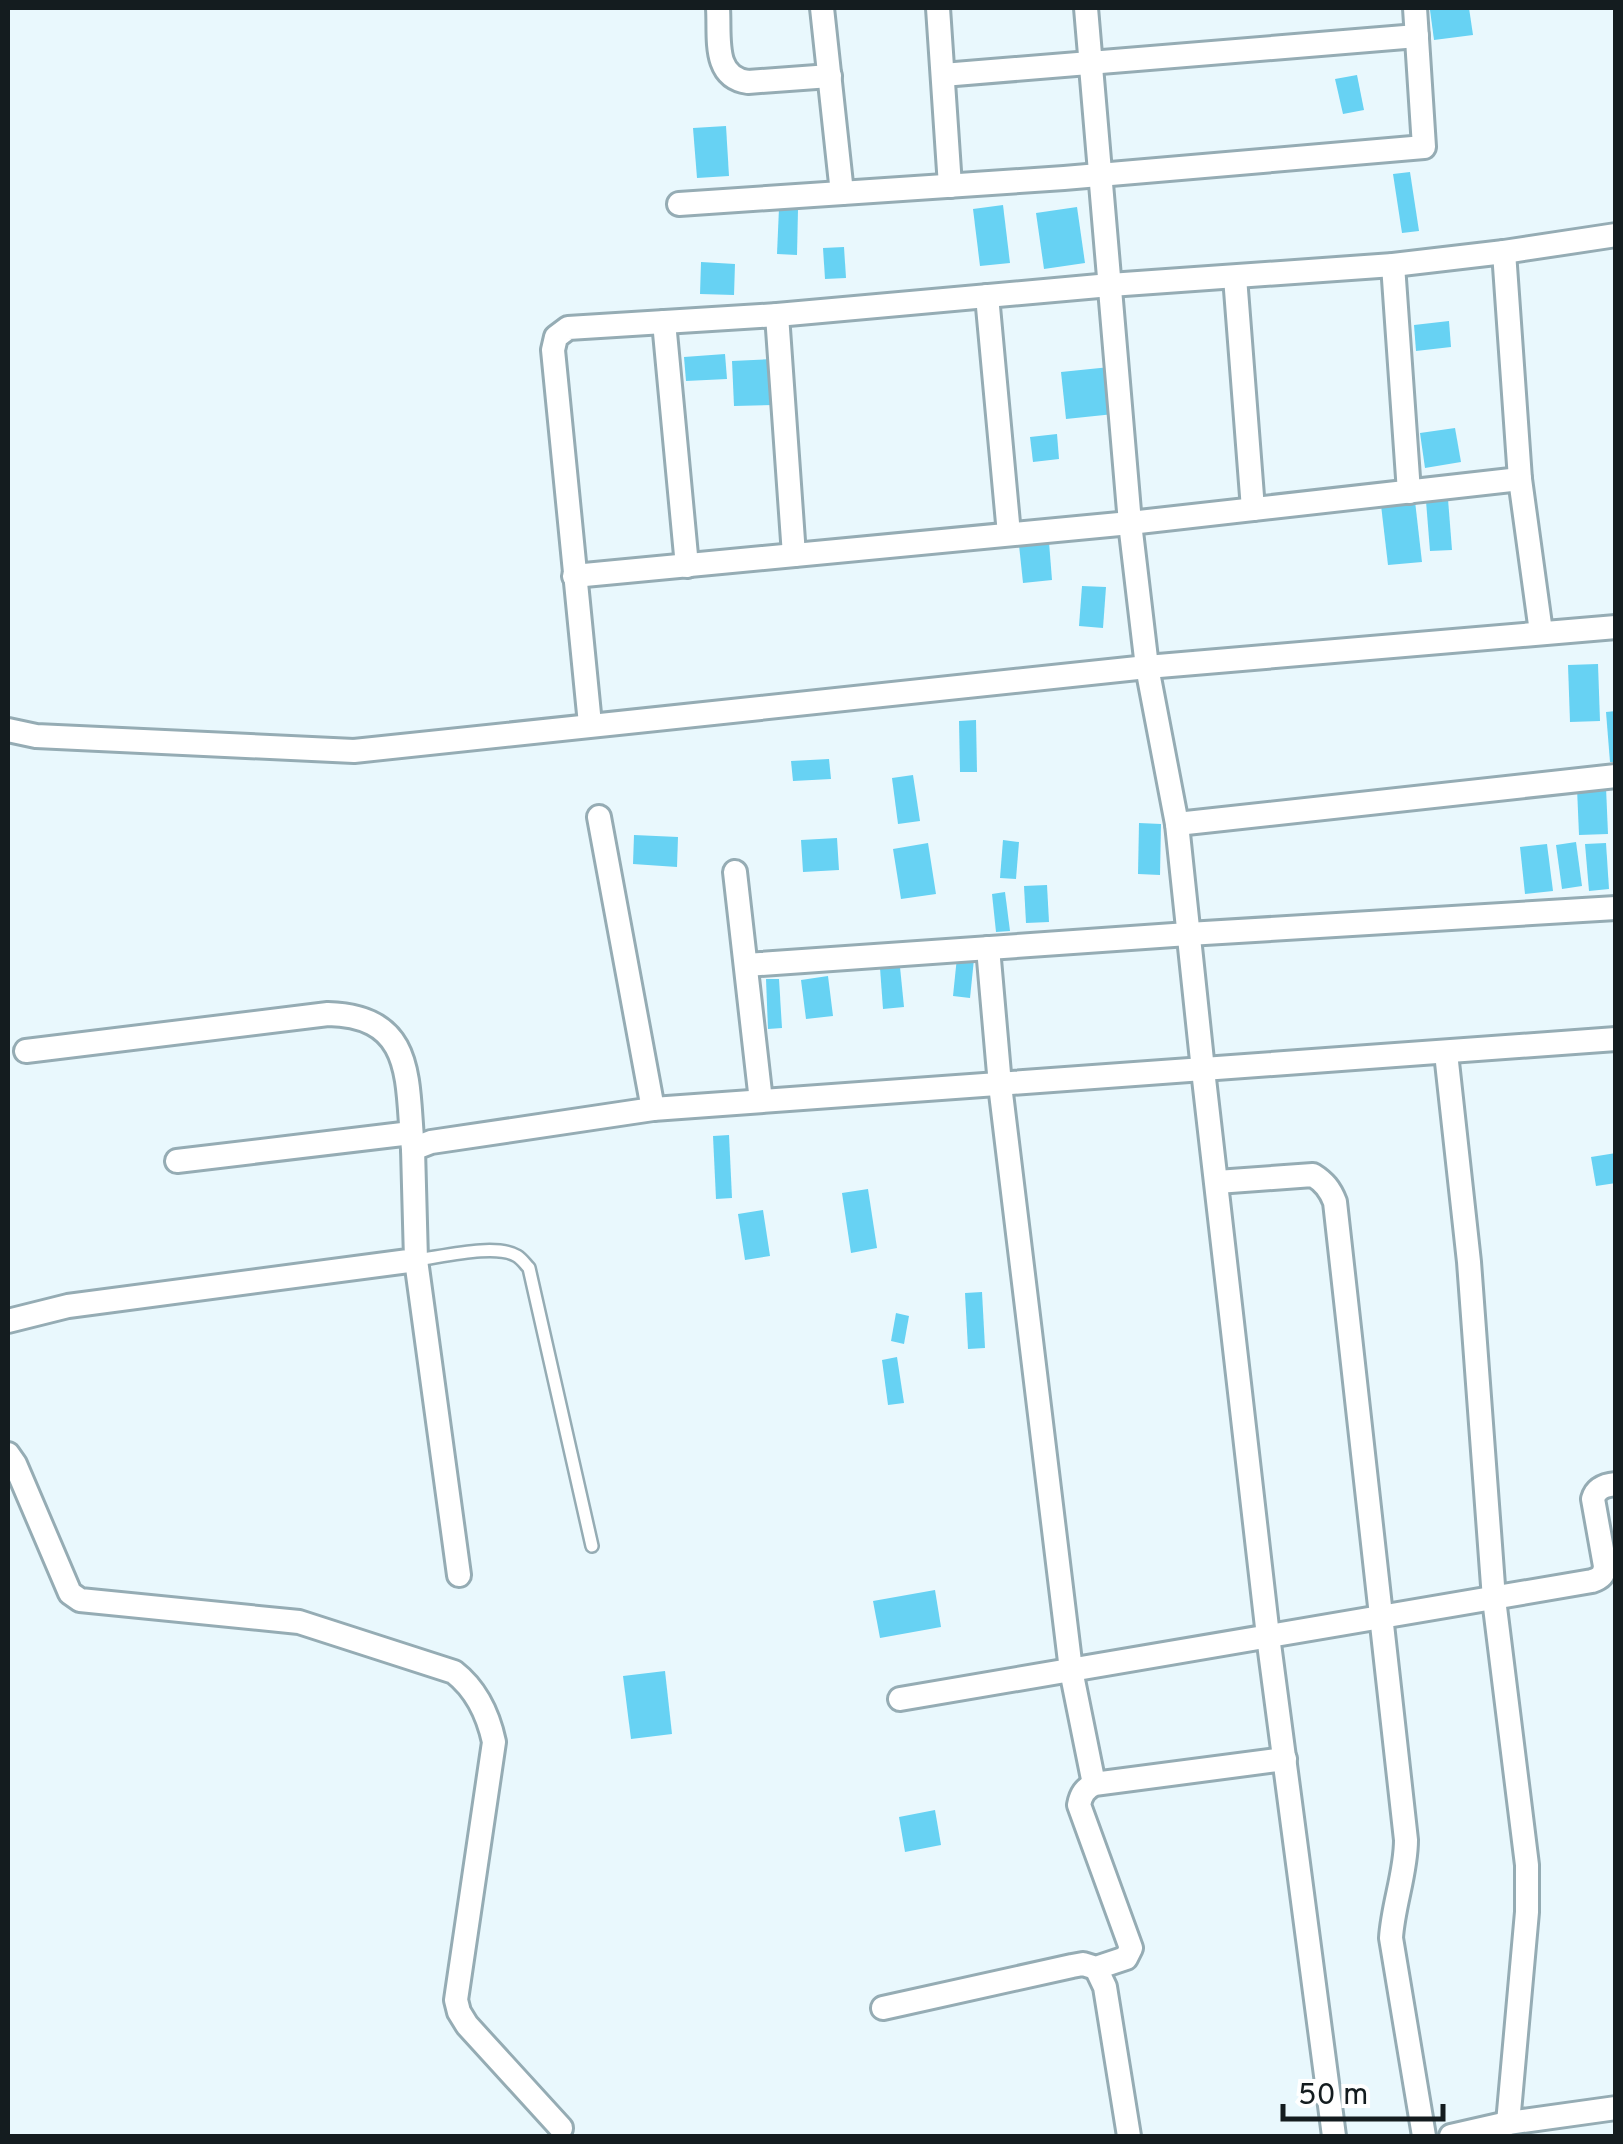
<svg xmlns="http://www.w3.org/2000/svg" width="1623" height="2144" viewBox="0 0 1623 2144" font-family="Overpass,sans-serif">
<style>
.building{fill:#67d2f3}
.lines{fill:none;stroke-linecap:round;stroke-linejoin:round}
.service-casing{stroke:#95acb4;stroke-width:16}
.minor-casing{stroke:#95acb4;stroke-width:28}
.service{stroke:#fff;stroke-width:11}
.minor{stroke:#fff;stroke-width:22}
</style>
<rect width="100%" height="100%" fill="#e9f8fd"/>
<g class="building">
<polygon points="1449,8 1469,8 1473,35 1434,40 1430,10"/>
<polygon points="1357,75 1364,110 1343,114 1335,79"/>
<polygon points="726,126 729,176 697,178 693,128"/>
<polygon points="1410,172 1419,231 1402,233 1393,174"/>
<polygon points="1003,205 1010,263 980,266 973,209"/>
<polygon points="1077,207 1085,263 1044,269 1036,213"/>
<polygon points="779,208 798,209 797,255 777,254"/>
<polygon points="844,247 846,278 825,279 823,248"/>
<polygon points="701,262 735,264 734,295 700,294"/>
<polygon points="1449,321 1451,347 1416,351 1414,325"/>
<polygon points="725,354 727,379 686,381 684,357"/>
<polygon points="772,359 774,405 734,406 732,361"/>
<polygon points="1110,367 1114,414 1066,419 1061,372"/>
<polygon points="1455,428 1461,462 1425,468 1420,433"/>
<polygon points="1057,434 1059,459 1033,462 1030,437"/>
<polygon points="1448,499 1452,550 1430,551 1426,501"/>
<polygon points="1415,501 1422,562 1388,565 1381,505"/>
<polygon points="1049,542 1052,580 1023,583 1019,545"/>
<polygon points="1082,586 1106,587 1103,628 1079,626"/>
<polygon points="1598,664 1600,721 1570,722 1568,665"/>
<polygon points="1616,711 1616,762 1610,762 1606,712"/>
<polygon points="976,720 977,772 960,772 959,721"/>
<polygon points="829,759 831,779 793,781 791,761"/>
<polygon points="913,775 920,821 898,824 892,778"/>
<polygon points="1606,787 1608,834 1579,835 1577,788"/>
<polygon points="1139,823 1161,824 1160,875 1138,874"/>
<polygon points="634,835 678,837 677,867 633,864"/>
<polygon points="837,838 839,870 803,872 801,840"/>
<polygon points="1003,840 1019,842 1016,879 1000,878"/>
<polygon points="1576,842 1582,886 1562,889 1556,845"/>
<polygon points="928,843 936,894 901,899 893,849"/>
<polygon points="1606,843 1609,889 1589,891 1585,844"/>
<polygon points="1547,844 1553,891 1525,894 1520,847"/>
<polygon points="1047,885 1049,922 1026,923 1024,886"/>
<polygon points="1005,892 1010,931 996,932 992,894"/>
<polygon points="957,957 974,959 970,998 953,996"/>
<polygon points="900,967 904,1007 883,1009 880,968"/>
<polygon points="828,976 833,1016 806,1019 801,980"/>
<polygon points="766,979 779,979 782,1028 768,1029"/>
<polygon points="729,1135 732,1198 716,1199 713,1136"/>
<polygon points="1616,1153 1616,1183 1596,1186 1591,1157"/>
<polygon points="868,1189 877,1248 851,1253 842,1193"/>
<polygon points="763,1210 770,1256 745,1260 738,1214"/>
<polygon points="982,1292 985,1348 968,1349 965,1293"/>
<polygon points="896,1313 909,1316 904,1344 891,1341"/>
<polygon points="897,1357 904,1403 888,1405 882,1360"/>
<polygon points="935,1590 941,1627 880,1638 873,1601"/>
<polygon points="665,1671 672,1734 631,1739 623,1676"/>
<polygon points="935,1810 941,1845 905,1852 899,1817"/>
</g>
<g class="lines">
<g class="service-casing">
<path id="service" d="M416 1260C441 1257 496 1243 517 1256 522 1259 525 1264 529 1268L592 1546"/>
</g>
<g class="minor-casing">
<g id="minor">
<path d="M718 8C720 37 712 77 748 82L830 76"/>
<polyline points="822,8 842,193"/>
<polyline points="938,8 950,186"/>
<polyline points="1086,8 1130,523 1147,667 1177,824 1203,1070 1268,1636 1334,2136"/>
<polyline points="943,75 1417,36"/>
<polyline points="679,204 1064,178 1424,147 1415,8"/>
<polyline points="1504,252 1520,479 1541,632"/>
<polyline points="1393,265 1409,492"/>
<polyline points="1235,277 1253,509"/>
<polyline points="987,296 1009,534"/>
<polyline points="777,315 794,555"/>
<polyline points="664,322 687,566"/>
<polyline points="574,576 1130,523 1520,479"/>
<polyline points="590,724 553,350 556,337 568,328 777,315 1110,285 1393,265 1504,252 1616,235"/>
<polyline points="8,730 36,736 354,751 1147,667 1616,627"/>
<polyline points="599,817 653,1109"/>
<polyline points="1177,824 1616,776"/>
<polyline points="735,872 761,1101"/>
<polyline points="988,948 1000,1085 1071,1670 1094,1784"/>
<polyline points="746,965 1188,934 1616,908"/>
<path d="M26 1051 328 1014C417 1016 406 1083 413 1149"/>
<polyline points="1446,1053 1469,1262 1494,1599 1527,1865 1527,1912 1508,2123"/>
<polyline points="177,1161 411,1133"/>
<path d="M1217 1182 1313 1175C1324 1182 1330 1189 1335 1202L1406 1840C1406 1873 1393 1905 1391 1938L1424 2136"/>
<polyline points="416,1260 459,1575"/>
<polyline points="8,1321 68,1306 416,1260 413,1149 431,1142 653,1109 1616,1039"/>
<path d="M8 1454 15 1464 70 1593 80 1600 299 1622 454 1672C477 1690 488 1714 494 1742L456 2000 459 2012 467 2025 561 2128"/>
<path d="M900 1699C1131 1660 1362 1622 1592 1581 1601 1578 1604 1575 1605 1566L1593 1499C1596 1488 1605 1485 1616 1484"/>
<polyline points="1096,1968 1105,1987 1129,2136"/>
<path d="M883 2008 1072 1966 1083 1964 1096 1968 1126 1958 1131 1948 1079 1805C1081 1794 1085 1789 1094 1784L1285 1759"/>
<polyline points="1451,2136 1508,2123 1616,2108"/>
</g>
</g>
<use href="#service" class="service"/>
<use href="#minor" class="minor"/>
</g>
<rect width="1623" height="2144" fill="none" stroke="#141c1f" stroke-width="20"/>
<path d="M1283 2104v15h160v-15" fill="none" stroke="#141c1f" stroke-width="5"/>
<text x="1298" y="2104" font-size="30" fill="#141c1f" stroke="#ffffff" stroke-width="8" paint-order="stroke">50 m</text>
</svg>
